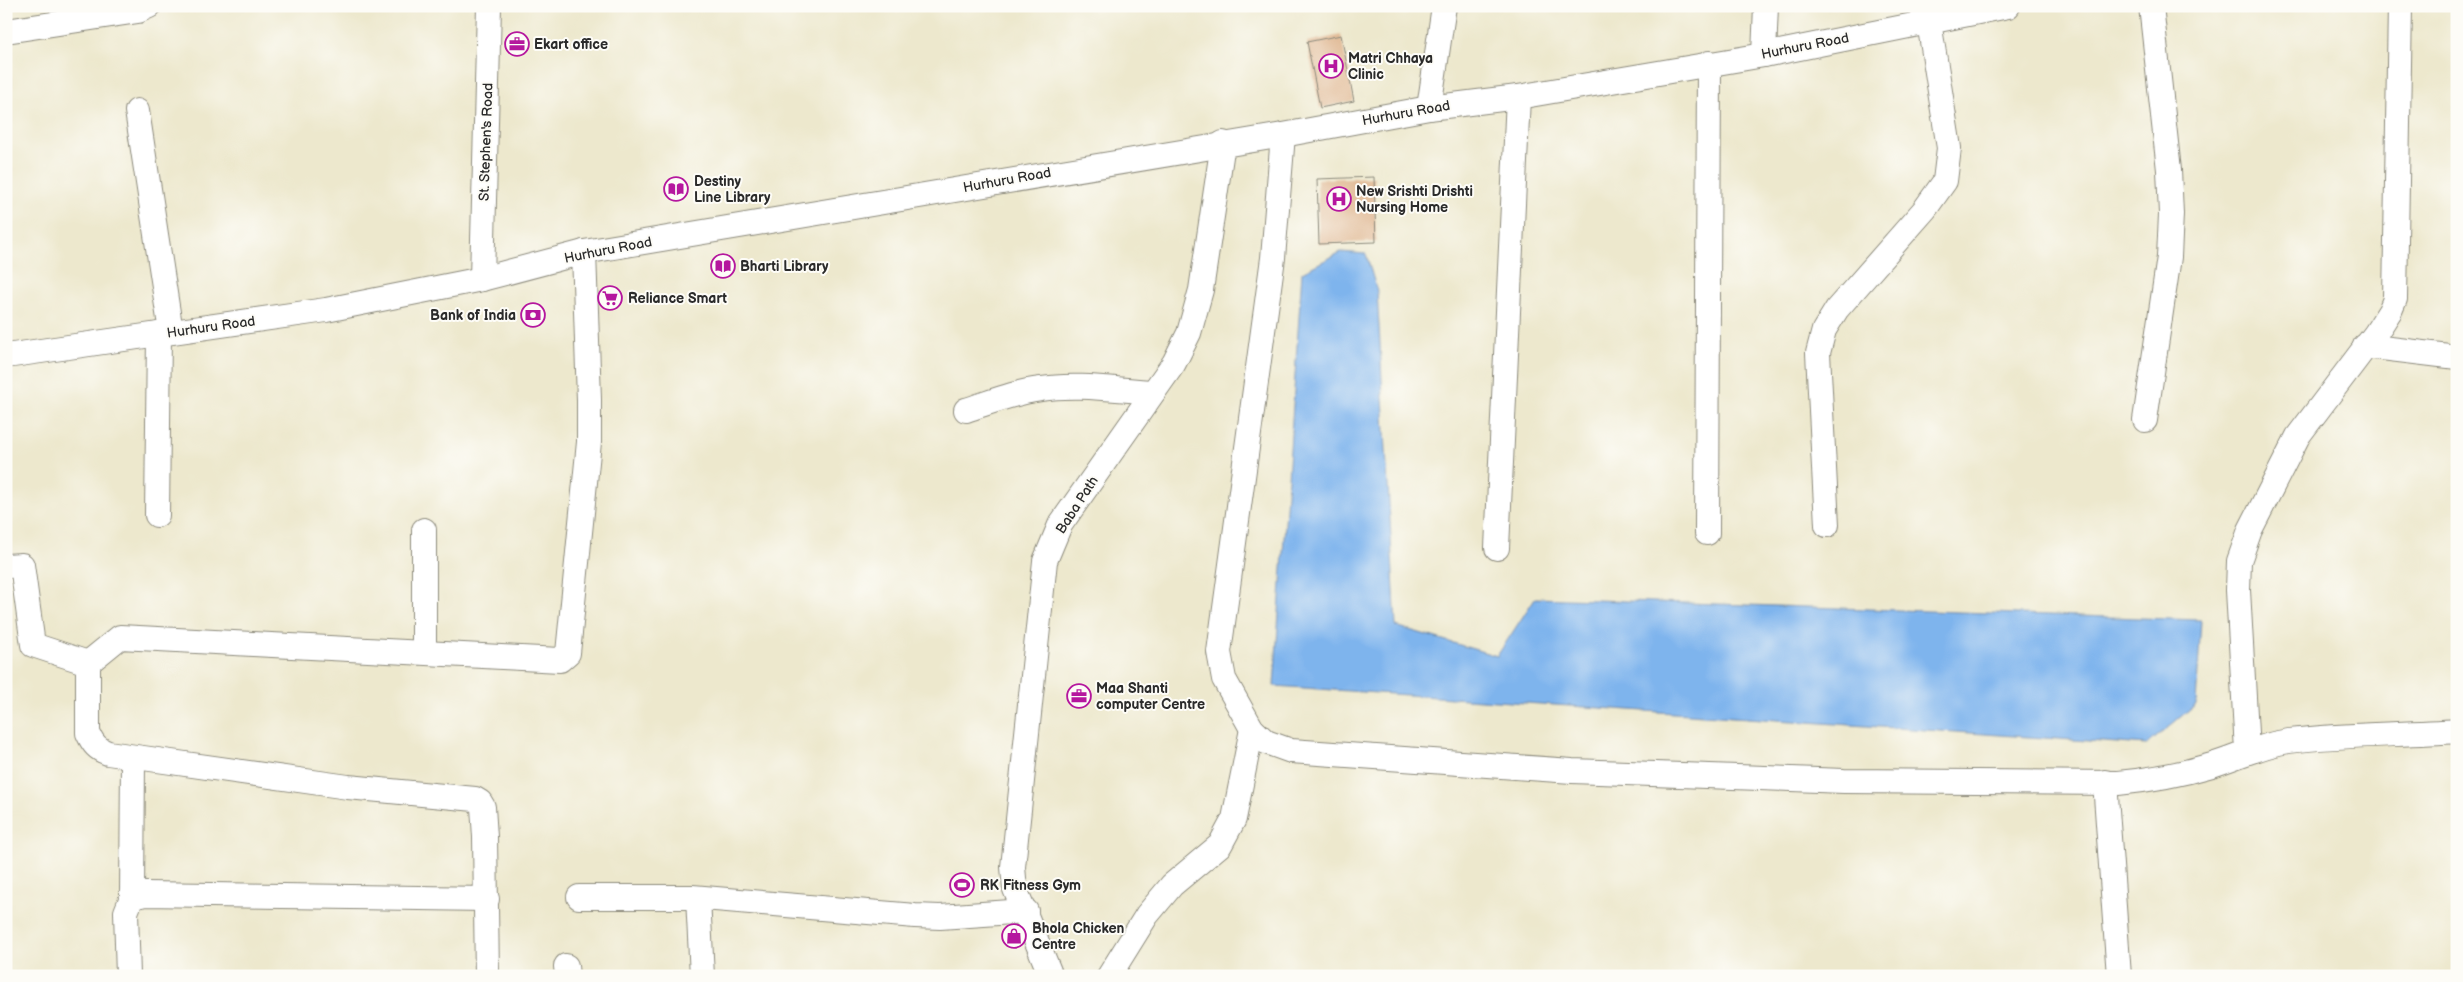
<svg xmlns="http://www.w3.org/2000/svg" width="2463" height="982" viewBox="0 0 2463 982" font-family="'Balsamiq Sans',sans-serif">
<style>
.water{fill:#7eb4ed;stroke:#54708c}
.building{fill:#dfb690}
.lines{fill:none;stroke-linecap:round;stroke-linejoin:round}
.street-casing{stroke:#8c8a7c;stroke-width:26}
.street{stroke:#fff;stroke-width:24}
.labels{text-anchor:middle;dominant-baseline:central;stroke-width:4;stroke-linejoin:round;paint-order:stroke}
.poi-label{font-size:14px;font-weight:bold;fill:#2b2b2b;stroke:#fdfcf7;text-anchor:start}
.street-label{font-size:14px;fill:#2b2b2b;stroke:#fdfcf7}
</style>
<rect width="100%" height="100%" fill="#fdfcf7"/>
<filter id="ink" filterUnits="userSpaceOnUse"><feTurbulence type="fractalNoise" baseFrequency=".02" numOctaves="2"/><feDisplacementMap in="SourceGraphic" scale="10" xChannelSelector="R" yChannelSelector="G"/><feConvolveMatrix kernelMatrix="1 2 1 2 8 2 1 2 1" color-interpolation-filters="sRGB"/></filter>
<filter id="wash" filterUnits="userSpaceOnUse"><feTurbulence type="fractalNoise" baseFrequency=".0096" numOctaves="4" result="noise"/><feDisplacementMap in="SourceGraphic" scale="20" xChannelSelector="R" yChannelSelector="G"/><feGaussianBlur stdDeviation="1.12" result="paint"/><feColorMatrix in="noise" values="0 0 0 0 0 0 0 0 0 0 0 0 0 0 0 0 0 1.4 0 .05"/><feComposite in="paint" operator="in"/></filter>
<g filter="url(#wash)">
<rect width="100%" height="100%" fill="#ede8cd"/>
<polygon class="water" points="1341,252 1366,254 1377,291 1396,626 1497,656 1535,598 2201,620 2196,704 2147,745 1274,686 1302,272"/>
<g id="blocks">
<g class="building">
<polygon points="1341,35 1354,101 1320,108 1307,42"/>
<polygon points="1374,177 1376,242 1319,244 1317,179"/>
</g>
</g>
</g>
<g filter="url(#ink)">
<use href="#blocks" fill-opacity="0" stroke="#8c8a7c" stroke-width="1"/>
<g class="lines">
<g class="street-casing">
<g id="street">
<polyline points="6,31 138,11 149,6"/>
<polyline points="1764,55 1766,6"/>
<polyline points="1429,108 1444,6"/>
<polyline points="137,111 171,332"/>
<path d="M1283 135 1273 258 1219 652 1224 679 1252 729 1266 742 1291 751 1572 771 1844 781 2118 783C2150 780 2181 774 2212 765 2238 757 2261 745 2289 741 2344 734 2401 735 2457 731"/>
<polyline points="482,279 489,6"/>
<polyline points="2365,346 2457,357"/>
<polyline points="6,356 326,310 482,279 584,252 1283,135 1429,108 1518,97 1764,55 2008,6"/>
<path d="M966 410C991 402 1015 392 1041 389 1077 383 1117 390 1153 392"/>
<polyline points="2145,420 2169,257 2171,214 2169,170 2151,6"/>
<polyline points="157,515 159,334"/>
<polyline points="1827,525 1818,353 1824,330 1837,309 1925,209 1945,181 1949,148 1929,22 1929,6"/>
<polyline points="1707,533 1709,63"/>
<polyline points="1497,548 1518,97"/>
<polyline points="6,566 22,565 33,645 88,663"/>
<polyline points="424,652 424,530"/>
<polyline points="88,663 120,637 560,660 568,653 589,442 589,400 584,252"/>
<path d="M88 663V733C93 744 97 749 108 753L348 787 475 799 480 802 483 807 485 837 487 976"/>
<polyline points="2247,751 2238,590 2239,561 2250,530 2298,436 2376,333 2390,311 2395,299 2400,6"/>
<polyline points="2105,782 2119,976"/>
<polyline points="132,897 133,758"/>
<polyline points="579,897 692,897 915,916 940,917 1026,911"/>
<polyline points="698,898 702,976"/>
<polyline points="566,966 567,976"/>
<polyline points="128,976 126,912 132,897 145,894 487,899"/>
<polyline points="1051,976 1015,889 1013,867 1045,561 1060,525 1174,363 1189,333 1201,290 1223,143"/>
<polyline points="1109,976 1147,915 1172,885 1220,845 1234,819 1252,729"/>
</g>
</g>
<use href="#street" class="street"/>
</g>
</g>
<defs>
<g id="office-ring" transform="scale(1.25)"><circle r="9.5" fill="#fdfcf7" stroke="#b5179e" stroke-width="1.5"/><path d="M-6-3h4V-5.5h4V-3h4V5H-6ZM-1-4.5V-3h2v-1.5ZM-6 0V1H6V0Z" fill="#b5179e"/></g>
<g id="hospital-ring" transform="scale(1.25)"><circle r="9.5" fill="#fdfcf7" stroke="#b5179e" stroke-width="1.5"/><path d="M-5-5h3v3.5h4V-5h3V5h-3V1.5h-4V5h-3Z" fill="#b5179e"/></g>
<g id="library-ring" transform="scale(1.25)"><circle r="9.5" fill="#fdfcf7" stroke="#b5179e" stroke-width="1.5"/><path d="M-6-4Q-3-5.5-.7-3.5V5Q-3 3-6 4ZM6-4Q3-5.5 .7-3.5V5Q3 3 6 4Z" fill="#b5179e"/></g>
<g id="supermarket-ring" transform="scale(1.25)"><circle r="9.5" fill="#fdfcf7" stroke="#b5179e" stroke-width="1.5"/><path d="M-6-5.5h2.5l.6 2H6L4.5 2H-2.5L-4.4-4H-6ZM-1.5 3.2a1.3 1.3 0 1 0 .1 0ZM3 3.2a1.3 1.3 0 1 0 .1 0Z" fill="#b5179e"/></g>
<g id="bank-ring" transform="scale(1.25)"><circle r="9.5" fill="#fdfcf7" stroke="#b5179e" stroke-width="1.5"/><path d="M-6-4H6V4H-6ZM0-2.3a2.3 2.3 0 1 0 0 4.6a2.3 2.3 0 1 0 0-4.6Z" fill="#b5179e"/></g>
<g id="stadium-ring" transform="scale(1.25)"><circle r="9.5" fill="#fdfcf7" stroke="#b5179e" stroke-width="1.5"/><path d="M0-5a6.5 5 0 1 0 0 10a6.5 5 0 1 0 0-10ZM-3.5-1.8h7v3.6h-7Z" fill="#b5179e"/></g>
<g id="shop-ring" transform="scale(1.25)"><circle r="9.5" fill="#fdfcf7" stroke="#b5179e" stroke-width="1.5"/><path d="M-5-2.5h2.3a2.7 3.5 0 0 1 5.4 0H5L5.5 6h-11ZM-1.5-2.5h3a1.5 2.3 0 0 0-3 0Z" fill="#b5179e"/></g>
</defs>
<g fill-rule="evenodd">
<use href="#office-ring" x="517" y="44"/>
<use href="#hospital-ring" x="1331" y="66"/>
<use href="#library-ring" x="676" y="189"/>
<use href="#hospital-ring" x="1339" y="199"/>
<use href="#library-ring" x="723" y="266"/>
<use href="#supermarket-ring" x="610" y="298"/>
<use href="#bank-ring" x="533" y="315"/>
<use href="#office-ring" x="1079" y="696"/>
<use href="#stadium-ring" x="962" y="885"/>
<use href="#shop-ring" x="1014" y="936"/>
</g>
<g class="labels">
<g class="poi-label">
<text x="534" y="44">Ekart office</text>
<text x="1348" y="58">Matri Chhaya<tspan x="1348" dy="16">Clinic</tspan></text>
<text x="694" y="181">Destiny<tspan x="694" dy="16">Line Library</tspan></text>
<text x="1356" y="191">New Srishti Drishti<tspan x="1356" dy="16">Nursing Home</tspan></text>
<text x="740" y="266">Bharti Library</text>
<text x="628" y="298">Reliance Smart</text>
<text x="516" y="315" text-anchor="end">Bank of India</text>
<text x="1096" y="688">Maa Shanti<tspan x="1096" dy="16">computer Centre</tspan></text>
<text x="980" y="885">RK Fitness Gym</text>
<text x="1032" y="928">Bhola Chicken<tspan x="1032" dy="16">Centre</tspan></text>
</g>
<g class="street-label">
<text transform="translate(1805 46) rotate(-11)">Hurhuru Road</text>
<text transform="translate(1406 113) rotate(-10)">Hurhuru Road</text>
<text transform="translate(486 142) rotate(-88)">St. Stephen's Road</text>
<text transform="translate(1007 180) rotate(-10)">Hurhuru Road</text>
<text transform="translate(608 250) rotate(-11)">Hurhuru Road</text>
<text transform="translate(211 327) rotate(-8)">Hurhuru Road</text>
<text transform="translate(1077 505) rotate(-57)">Baba Path</text>
</g>
</g>
<rect width="2463" height="982" fill="none" stroke="#fdfcf7" stroke-width="25"/>
</svg>
